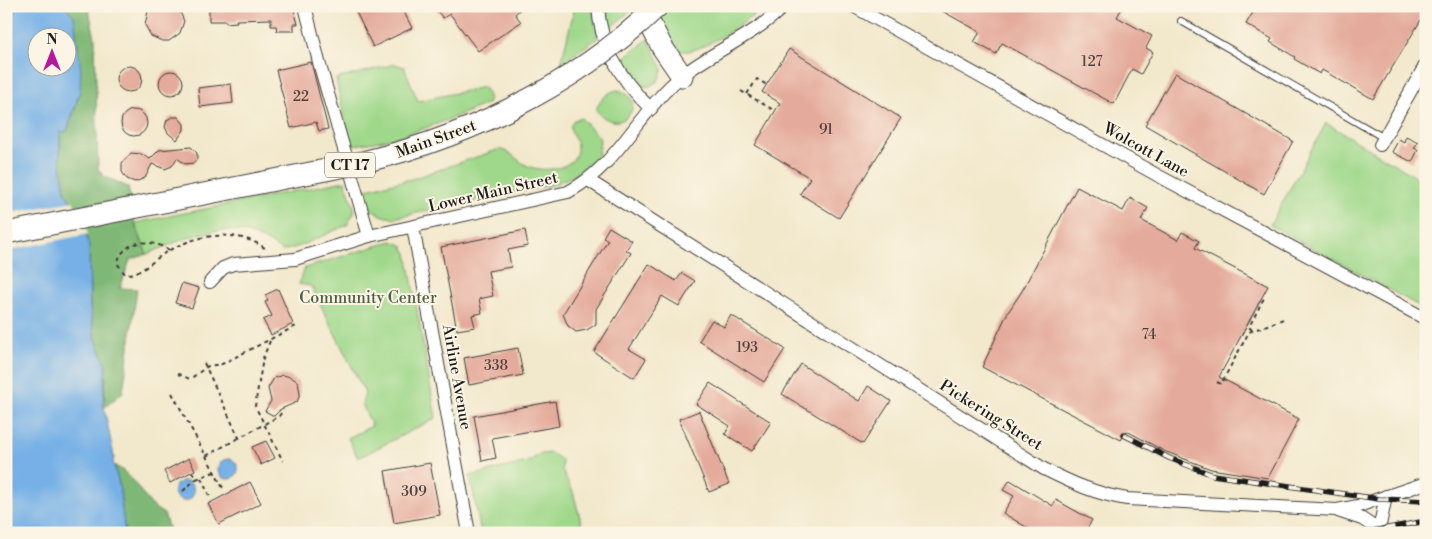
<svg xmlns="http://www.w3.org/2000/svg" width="1432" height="539" viewBox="0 0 1432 539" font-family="'Libre Bodoni',serif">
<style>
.green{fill:#9fd88a;stroke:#5e7a53}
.forest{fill:#7fb876;stroke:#4e6a49}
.water{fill:#76b0e6;stroke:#496681;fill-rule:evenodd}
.pier{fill:#f2e8cc}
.building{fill:#e4aa9b}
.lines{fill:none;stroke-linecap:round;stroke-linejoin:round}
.service-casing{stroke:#3c3b36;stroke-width:8}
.minor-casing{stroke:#3c3b36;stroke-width:14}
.trunk-casing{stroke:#3c3b36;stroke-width:23}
.path{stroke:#3c3b36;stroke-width:2;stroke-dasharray:4 4;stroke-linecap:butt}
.service{stroke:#fff;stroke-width:6}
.minor{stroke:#fff;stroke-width:12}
.trunk{stroke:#fff;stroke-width:21}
.rail-casing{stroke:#1c1c1c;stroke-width:5.5}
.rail{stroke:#fcf5e5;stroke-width:4;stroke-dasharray:11;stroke-linecap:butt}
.trunk-bridge-casing{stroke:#3c3b36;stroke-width:23;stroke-linecap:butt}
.trunk-bridge{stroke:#fff;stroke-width:21}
.labels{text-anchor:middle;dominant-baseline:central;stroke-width:4;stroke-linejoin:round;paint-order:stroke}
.number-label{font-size:14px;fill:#4e403c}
.shield{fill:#fcf5e5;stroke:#5f5d58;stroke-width:1}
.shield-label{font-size:15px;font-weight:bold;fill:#1c1c1c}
.street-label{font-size:16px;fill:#1c1c1c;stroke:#fcf5e5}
.park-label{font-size:16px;fill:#4a5e42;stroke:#fcf5e5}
</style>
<rect width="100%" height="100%" fill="#fcf5e5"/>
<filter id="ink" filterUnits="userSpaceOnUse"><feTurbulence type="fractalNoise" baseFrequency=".02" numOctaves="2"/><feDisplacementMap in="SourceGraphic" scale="10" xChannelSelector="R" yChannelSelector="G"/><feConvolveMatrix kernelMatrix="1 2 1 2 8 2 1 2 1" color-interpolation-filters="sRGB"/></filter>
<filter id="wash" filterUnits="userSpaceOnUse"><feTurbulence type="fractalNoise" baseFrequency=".0096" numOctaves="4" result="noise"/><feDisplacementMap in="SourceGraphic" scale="20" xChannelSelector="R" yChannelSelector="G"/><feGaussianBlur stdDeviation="1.12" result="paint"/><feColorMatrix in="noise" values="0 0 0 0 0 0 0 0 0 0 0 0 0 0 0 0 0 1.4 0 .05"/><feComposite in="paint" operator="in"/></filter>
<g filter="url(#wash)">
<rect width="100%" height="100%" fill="#f2e8cc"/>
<g class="green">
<polygon points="575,6 592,6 598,38 561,63"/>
<polygon points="606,6 634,6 635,7 610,28"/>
<path d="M653 6H765C754 17 697 56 682 51 666 45 658 20 653 6Z"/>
<polygon points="648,39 663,69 658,81 648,87 635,83 619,62"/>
<path d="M395 64 404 67 418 101 484 87 488 95 489 103C445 121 397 142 350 145L336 79Z"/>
<path d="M618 90C651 99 621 141 596 110 599 101 608 91 618 90Z"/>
<path d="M581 118 600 138 598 157 575 175 552 185 393 218C375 216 368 207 362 190L412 179 500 149C512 152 516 160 526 165 542 174 580 170 577 145 576 139 571 133 570 127L574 120Z"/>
<polygon points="1326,123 1426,183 1426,306 1419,306 1270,225"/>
<path d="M345 181 354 207V213L347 225 300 246 282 251C233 214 197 234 147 254L135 223Z"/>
<polygon points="392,241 402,245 407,253 436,418 358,458 348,438 372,426 362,404 365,393 311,286 299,284 299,282 305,268"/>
<polygon points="551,453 562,460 562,470 573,492 584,533 481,533 470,476 527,462 541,454"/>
</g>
<g class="forest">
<polygon points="64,6 88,6 95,38 98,169 104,176 128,187 136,229 147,254 130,260 120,288 137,289 123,392 104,408 106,365 92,329 90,306 89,245 65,191 60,159 60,131 73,115 80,91 74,16"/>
<path d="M114 465C137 476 142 503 164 514L170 533H125L119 484Z"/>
</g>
<g class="water">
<path d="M6 6H64L74 16 81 70 80 91 67 132H60V159L65 191 83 224 89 245 90 306 94 334 106 365 103 402 114 457 113 462 119 484 125 533H6ZM38 38H68V68H38Z"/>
<circle cx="228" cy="469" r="10"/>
<circle cx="184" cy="491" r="10"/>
</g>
<polygon class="pier" points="73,201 85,223 88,234 6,251 6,214"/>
<g id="blocks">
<g class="building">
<polygon points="149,6 176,6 179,9 184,21 180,33 169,41 162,41 151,36 145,25"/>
<polygon points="209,6 293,6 298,24 294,24 294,31 277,31 276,26 271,26 271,19 236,20 237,22 226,23 226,21 209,21"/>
<polygon points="353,6 401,6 412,28 373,47"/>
<polygon points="433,6 524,6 515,14 521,22 478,51 450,14 443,18"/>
<polygon points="933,6 1123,6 1117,17 1152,36 1146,48 1153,52 1141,74 1132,69 1114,104 1002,43 996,54 974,42 980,32"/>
<polygon points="1257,6 1409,6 1424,15 1373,99 1322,70 1320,74 1294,59 1295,57 1270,42 1272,39 1246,24"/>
<polygon points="789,49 901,118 839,218 800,194 810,178 755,145 780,103 762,92"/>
<polygon points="311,62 328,129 319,131 316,122 291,128 276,70"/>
<circle cx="129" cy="79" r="13"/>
<circle cx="171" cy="83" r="12"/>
<polygon points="1175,73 1293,141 1264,194 1145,125"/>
<polygon points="231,84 233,103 200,107 198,88"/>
<circle cx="134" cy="123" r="13"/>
<polygon points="172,117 178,117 184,124 184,130 177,140 168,133 165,127 167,120"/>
<polygon points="1406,136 1418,142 1414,148 1418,150 1412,162 1392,152 1399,139 1404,142"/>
<polygon points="191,147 197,153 197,159 194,163 185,164 177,158 172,166 165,169 152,164 145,178 135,182 127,179 122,172 122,163 131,153 141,154 150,159 159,150"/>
<polygon points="1077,187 1123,211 1130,198 1148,208 1141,220 1178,240 1182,232 1199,241 1195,248 1268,286 1219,377 1299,419 1268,478 1211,469 1164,451 1127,431 1121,440 982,367 1007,314 1022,291"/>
<polygon points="609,227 632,241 626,250 631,253 596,309 596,324 587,330 576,332 568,326 563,314 608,240 603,237"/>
<polygon points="525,230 528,246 508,250 511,267 488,271 493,296 479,299 482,313 472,315 475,327 457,330 441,247"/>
<polygon points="649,264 676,281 682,273 695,281 679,306 662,296 629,349 646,359 634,378 594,352"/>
<polygon points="182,283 199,288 192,308 175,303"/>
<polygon points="278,289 293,324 271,335 263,320 272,316 265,302 268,300 265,295"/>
<polygon points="731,315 785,349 764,382 699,341 712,320 724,327"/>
<polygon points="518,348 523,375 469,385 464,358"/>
<polygon points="801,364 859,401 868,386 891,401 863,444 782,394"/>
<polygon points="283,375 291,377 298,382 300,394 297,402 281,409 274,416 265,411 271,401 268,388 274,378"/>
<polygon points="710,383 771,422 752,451 725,434 730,426 696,404"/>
<polygon points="555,401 559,426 492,438 496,458 482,461 474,416"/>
<polygon points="699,411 729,484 709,492 679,419"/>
<polygon points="266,441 275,458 261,465 252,447"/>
<polygon points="189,458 195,470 170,483 164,471"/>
<polygon points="430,463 440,515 394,523 385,471"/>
<polygon points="1010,480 1053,506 1056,500 1092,520 1085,533 1036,533 1003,513 1014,496 1003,490"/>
<polygon points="250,482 261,503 219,524 208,504"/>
</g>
</g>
</g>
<g filter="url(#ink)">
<use href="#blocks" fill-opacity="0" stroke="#3c3b36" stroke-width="1"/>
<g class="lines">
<g class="service-casing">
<polyline id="service" points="1181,21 1384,138"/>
</g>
<g class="minor-casing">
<g id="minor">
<polyline points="305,6 320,66 369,236"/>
<path d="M598 6C600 48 622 81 651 109"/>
<polyline points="853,6 1157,175 1426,319"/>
<polyline points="1380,145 1426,64"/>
<path d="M588 180 1044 469C1072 483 1096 494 1127 499L1337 510 1358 506 1426 483"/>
<polyline points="413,227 469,533"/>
<path d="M210 282 223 268 233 264 295 259 369 236 568 192C619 165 639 110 683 75 715 50 754 36 784 6"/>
<polyline points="1338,511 1362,519 1383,533"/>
<polyline points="1379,530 1386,496"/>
</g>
</g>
<g class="trunk-casing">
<polyline id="trunk" points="641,6 662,47 682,76"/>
</g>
<g class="path">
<polyline points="741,91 775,111"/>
<polyline points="747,94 757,79 767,85"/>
<path d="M169 250C150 238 125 239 117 263L125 274C142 275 154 259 168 251 197 234 238 228 266 249"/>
<polyline points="1252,330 1249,327 1265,296"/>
<polyline points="270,341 263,358 255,406 283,461"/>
<polyline points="204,363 239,438 279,416 282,412 279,410"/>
<polyline points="178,374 190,379 208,366 222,364 298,325"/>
<polyline points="1217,382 1221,384 1249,332 1286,318"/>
<polyline points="172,393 206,456 239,438"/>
<polyline points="206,456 224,490"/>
<polyline points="192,472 196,479 214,472"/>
<polyline points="201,478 210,497"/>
<polyline points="183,491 196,479"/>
</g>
<use href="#service" class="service"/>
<use href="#minor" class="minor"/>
<use href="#trunk" class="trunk"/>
<g class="rail-casing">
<g id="rail">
<polyline points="1124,435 1169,458 1213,475 1379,499 1426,501"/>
<polyline points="1362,533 1426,521"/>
</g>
</g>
<use href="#rail" class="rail"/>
<g class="trunk-bridge-casing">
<path id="trunk-bridge" d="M6 233 341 167C459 142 570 90 658 6"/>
</g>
<use href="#trunk-bridge" class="trunk-bridge"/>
</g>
</g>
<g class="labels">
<g class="number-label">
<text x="1092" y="62">127</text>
<text x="301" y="97">22</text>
<text x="826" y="130">91</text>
<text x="1149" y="335">74</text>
<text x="747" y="348">193</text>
<text x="496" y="366">338</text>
<text x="414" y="492">309</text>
</g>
<rect class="shield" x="325" y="152.5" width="50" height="25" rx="4"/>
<g class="shield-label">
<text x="350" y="165">CT 17</text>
</g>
<g class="street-label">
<text transform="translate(436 139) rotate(-20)">Main Street</text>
<text transform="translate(1146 150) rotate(29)">Wolcott Lane</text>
<text transform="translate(493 192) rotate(-13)">Lower Main Street</text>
<text transform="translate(457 377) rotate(80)">Airline Avenue</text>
<text transform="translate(991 415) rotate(32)">Pickering Street</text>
</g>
<g class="park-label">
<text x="368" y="298">Community Center</text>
</g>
</g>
<rect width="1432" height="539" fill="none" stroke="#fcf5e5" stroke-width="25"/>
<g transform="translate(52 52)"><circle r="24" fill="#fcf5e5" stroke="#a29e95"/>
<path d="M0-4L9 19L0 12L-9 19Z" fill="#b5179e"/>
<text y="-8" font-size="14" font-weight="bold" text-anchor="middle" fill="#1c1c1c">N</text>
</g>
</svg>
